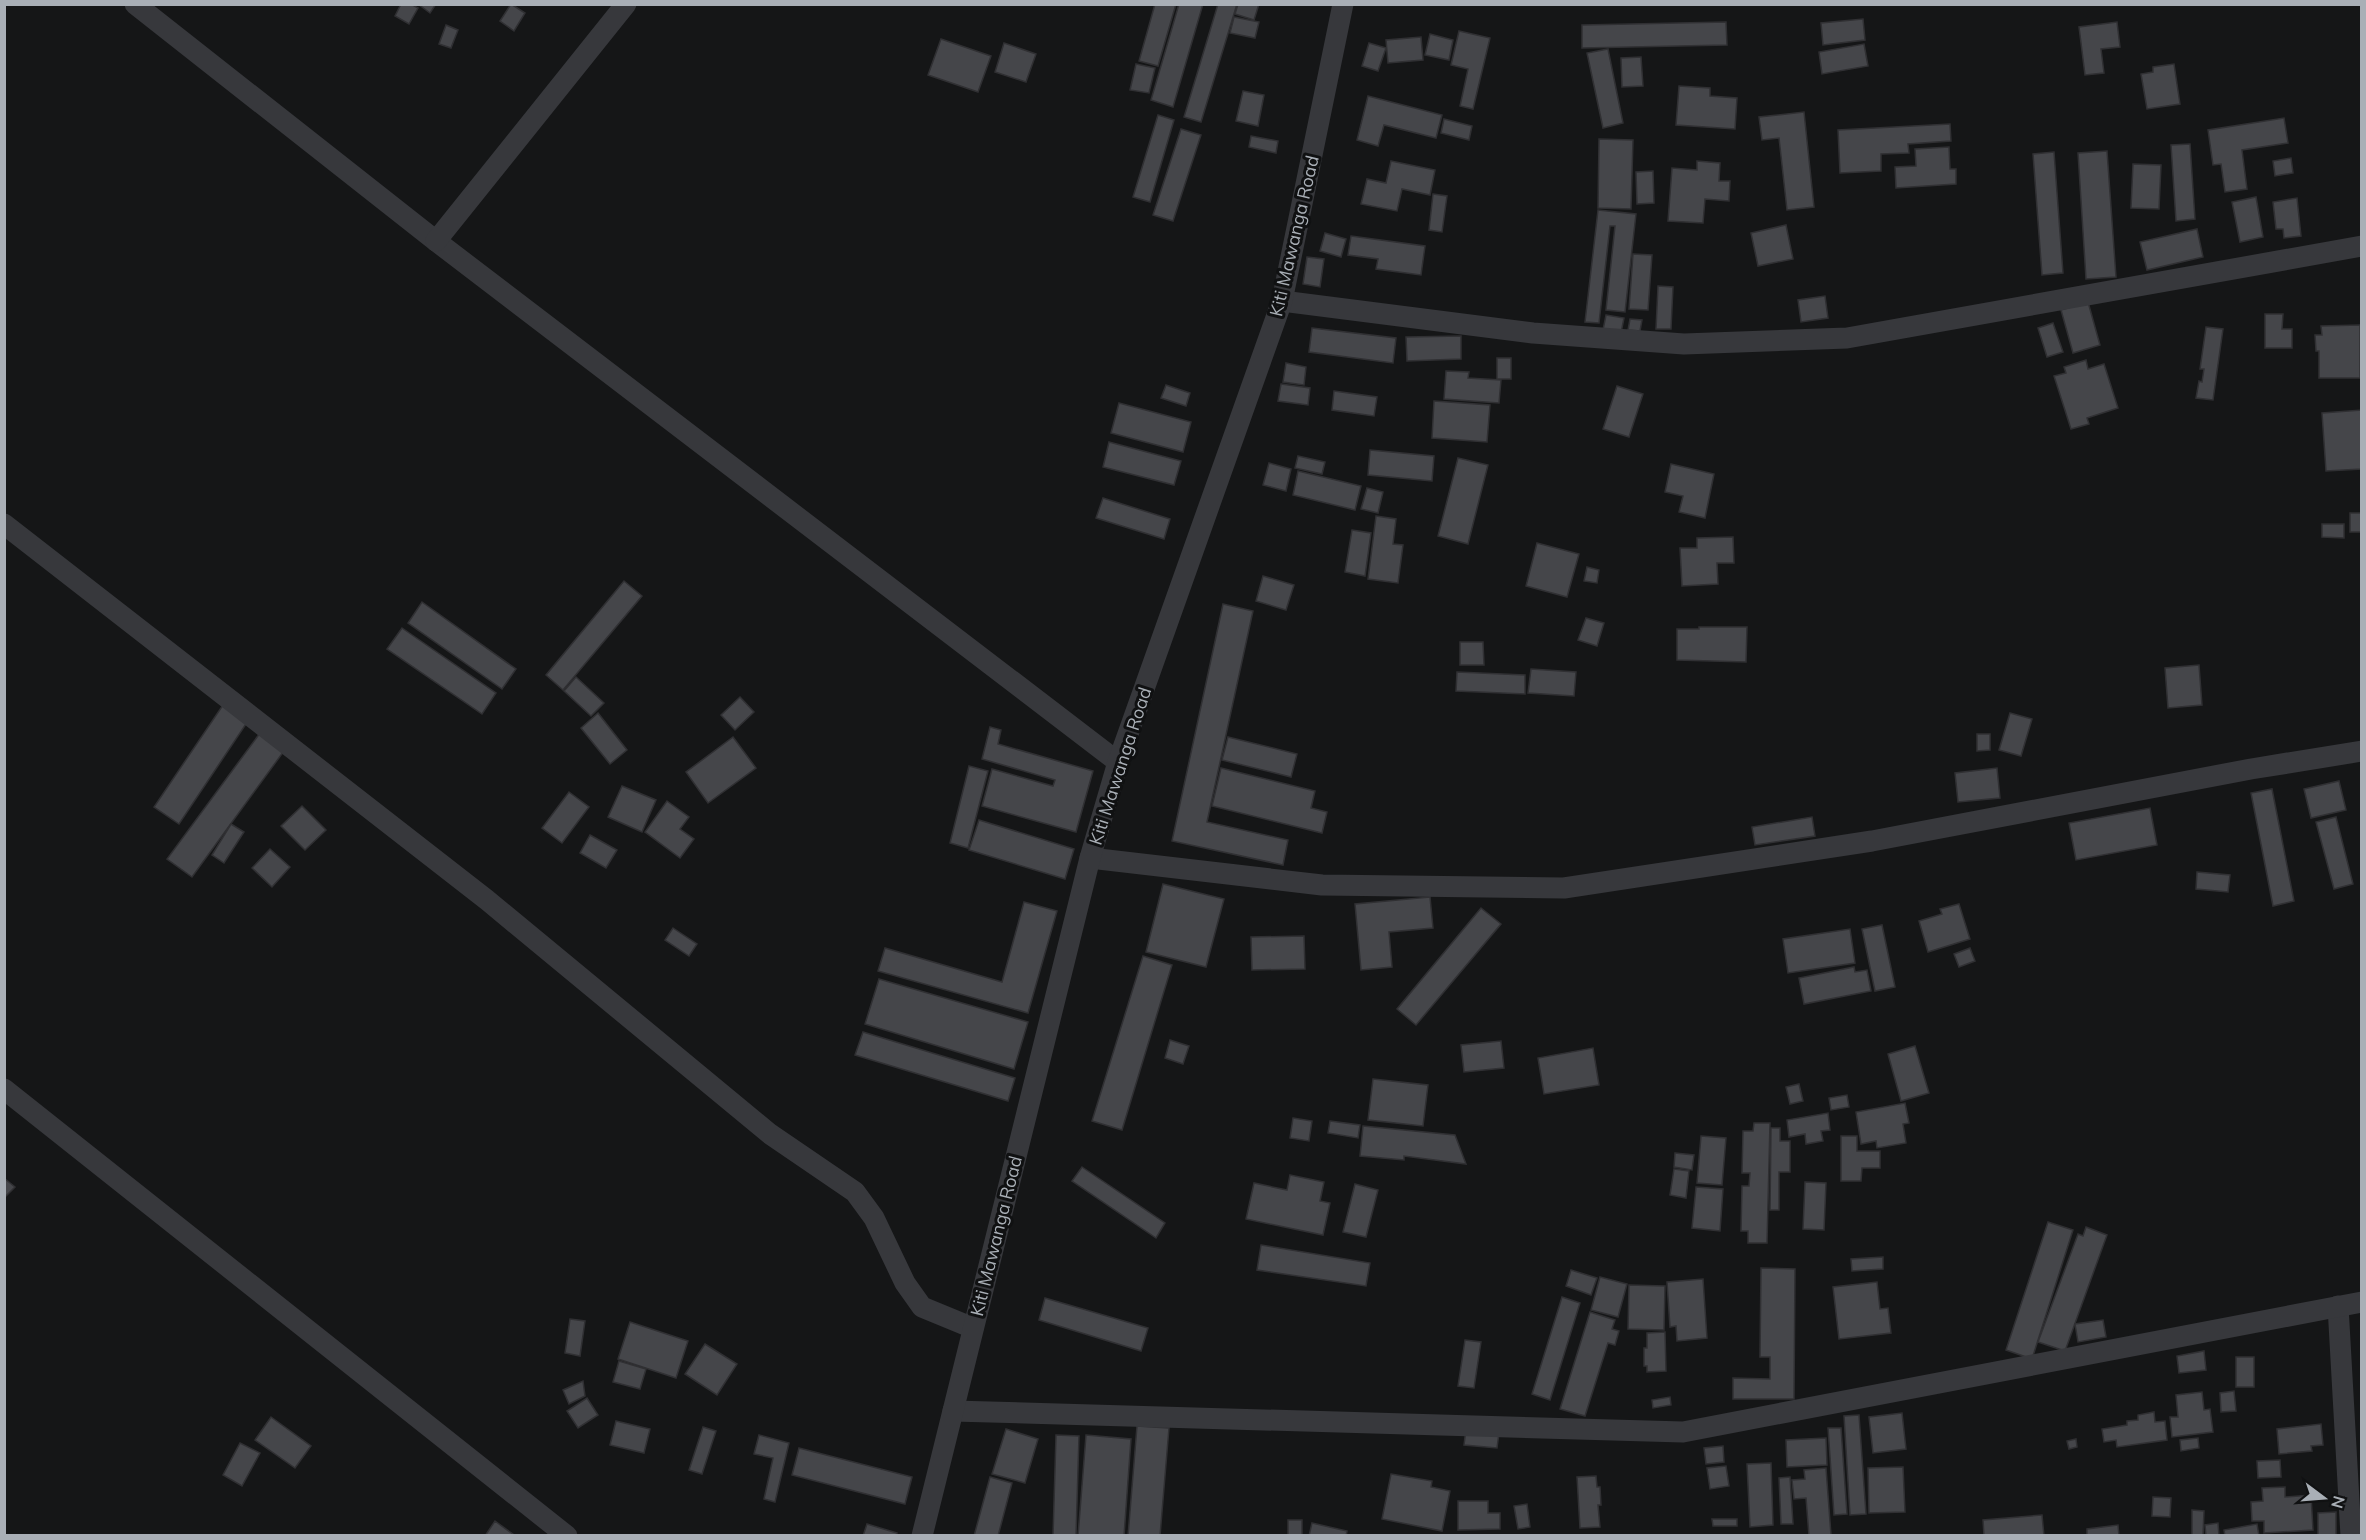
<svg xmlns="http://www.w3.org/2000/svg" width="2366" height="1540" viewBox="0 0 2366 1540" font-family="Mulish,sans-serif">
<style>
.building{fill:#45464a;stroke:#303033;stroke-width:1.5}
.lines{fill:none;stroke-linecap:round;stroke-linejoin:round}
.street{stroke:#37383c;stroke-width:21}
.labels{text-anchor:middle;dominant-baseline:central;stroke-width:6;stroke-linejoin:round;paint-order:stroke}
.street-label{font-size:18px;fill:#a9afb6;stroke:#101112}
</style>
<rect width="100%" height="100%" fill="#151617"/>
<g class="building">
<polygon points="401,4 411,4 418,8 409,24 395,16"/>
<polygon points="418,4 436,4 430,13"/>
<polygon points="511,4 525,13 514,31 500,21"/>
<polygon points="1155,4 1176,4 1158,66 1139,61"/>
<polygon points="1179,4 1203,4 1173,107 1151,100"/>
<polygon points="1218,4 1237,4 1201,122 1184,117"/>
<polygon points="1238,4 1259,4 1254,20 1235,14"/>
<polygon points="1234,17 1259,22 1255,38 1230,33"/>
<polygon points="1863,19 1865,40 1823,45 1821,23"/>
<polygon points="1726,22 1727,45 1582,48 1582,25"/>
<polygon points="2117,22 2120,47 2101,49 2104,73 2085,75 2079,27"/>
<polygon points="446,25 458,30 451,48 439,44"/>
<polygon points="1459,31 1490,38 1473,109 1460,106 1468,69 1451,65"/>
<polygon points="1430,34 1453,40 1449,60 1425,55"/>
<polygon points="1421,37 1423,60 1388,63 1386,40"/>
<polygon points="941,39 991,56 978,92 928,75"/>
<polygon points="1004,43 1036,54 1026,82 995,72"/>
<polygon points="1369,43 1386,48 1378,71 1362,66"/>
<polygon points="1864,44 1868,66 1822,74 1819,52"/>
<polygon points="1608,49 1623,123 1603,128 1587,53"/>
<polygon points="1641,57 1643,86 1622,87 1621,58"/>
<polygon points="1136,64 1155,68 1149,93 1130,90"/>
<polygon points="2174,64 2180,104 2147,109 2141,74 2153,72 2153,67"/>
<polygon points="1679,86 1710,88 1710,96 1737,98 1735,129 1676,125"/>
<polygon points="1243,91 1264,95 1258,126 1236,121"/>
<polygon points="1368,96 1442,115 1436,138 1384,125 1378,146 1357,140"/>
<polygon points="1804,112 1814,207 1787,210 1779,138 1762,140 1759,117"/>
<polygon points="1158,115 1174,120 1150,202 1133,197"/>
<polygon points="2284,118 2288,143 2242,150 2247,189 2225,192 2221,164 2213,165 2208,130"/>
<polygon points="1444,119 1472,126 1469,140 1441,133"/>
<polygon points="1950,124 1951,141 1908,144 1909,153 1881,154 1881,171 1840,173 1838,130"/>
<polygon points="1181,129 1201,135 1173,221 1153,215"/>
<polygon points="1251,136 1278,141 1276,153 1249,147"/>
<polygon points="1599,139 1633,140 1631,209 1598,208"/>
<polygon points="2190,144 2195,219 2176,221 2171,145"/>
<polygon points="1949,147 1950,169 1956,169 1956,184 1896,188 1895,167 1916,166 1915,149"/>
<polygon points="2107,151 2116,277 2086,279 2078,153"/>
<polygon points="2054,152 2063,273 2042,275 2033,154"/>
<polygon points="2291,158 2293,173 2275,176 2273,161"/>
<polygon points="1391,161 1435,170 1430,195 1402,189 1397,211 1361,204 1367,179 1386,183"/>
<polygon points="1697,161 1720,163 1719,181 1730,181 1729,201 1705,199 1703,223 1668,221 1672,168 1697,170"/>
<polygon points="2133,164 2161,165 2159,209 2131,208"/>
<polygon points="1653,171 1654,203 1637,204 1636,172"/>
<polygon points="1433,194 1447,196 1442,232 1429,230"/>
<polygon points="2256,197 2263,237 2240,242 2232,202"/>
<polygon points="2297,198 2301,236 2284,238 2283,229 2276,229 2273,202"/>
<polygon points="1598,210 1636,214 1625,312 1606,310 1615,226 1610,226 1599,323 1585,322"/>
<polygon points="1786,225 1793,259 1758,266 1751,233"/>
<polygon points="2197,229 2203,257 2147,270 2140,242"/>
<polygon points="1325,233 1346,239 1341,257 1320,251"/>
<polygon points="1351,236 1425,246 1421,275 1376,269 1378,259 1348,255"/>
<polygon points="1633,254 1652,255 1648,310 1629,309"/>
<polygon points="1307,257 1324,259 1320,287 1303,284"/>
<polygon points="1658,286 1673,287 1671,329 1656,329"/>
<polygon points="1825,296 1828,318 1801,322 1798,300"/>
<polygon points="2088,302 2100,345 2073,353 2061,310"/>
<polygon points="2265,314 2283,314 2282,329 2292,329 2292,348 2265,348"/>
<polygon points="1606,315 1624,318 1621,333 1603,330"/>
<polygon points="1630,319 1642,320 1640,331 1628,330"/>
<polygon points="2053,323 2063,352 2047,357 2038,328"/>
<polygon points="2360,325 2360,378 2319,378 2319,351 2316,351 2315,335 2322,335 2321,326"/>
<polygon points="2206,327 2223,329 2213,400 2196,398 2199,381 2202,382 2204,369 2200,369"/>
<polygon points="1312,328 1396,338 1393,363 1309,352"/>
<polygon points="1461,336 1461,359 1407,361 1406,337"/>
<rect x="1497" y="358" width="14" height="21"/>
<polygon points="2086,360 2088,369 2104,364 2118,408 2087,418 2089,424 2071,429 2054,376 2066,373 2064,367"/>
<polygon points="1286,363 1306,367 1304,385 1283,382"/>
<polygon points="1446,371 1469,372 1468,378 1501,380 1499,403 1444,399"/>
<polygon points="1281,384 1310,388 1308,405 1278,401"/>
<polygon points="1166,385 1190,393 1186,406 1161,398"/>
<polygon points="1617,386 1643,394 1629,437 1603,429"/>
<polygon points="1334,391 1377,397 1374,416 1332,410"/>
<polygon points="1434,401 1490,405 1487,442 1432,438"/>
<polygon points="1119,403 1191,422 1183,452 1111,433"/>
<polygon points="2362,410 2362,469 2326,471 2322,413"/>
<polygon points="1109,442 1181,461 1174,485 1103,467"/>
<polygon points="1370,450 1434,456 1432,481 1368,475"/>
<polygon points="1298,456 1325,462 1322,474 1295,468"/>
<polygon points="1458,458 1488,465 1468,544 1438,536"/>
<polygon points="1269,463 1291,469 1286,491 1263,485"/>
<polygon points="1671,464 1714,474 1705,518 1679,512 1683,496 1665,492"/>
<polygon points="1298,471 1361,486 1355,510 1293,495"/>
<polygon points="1367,488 1383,492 1378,513 1361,509"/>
<polygon points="1103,498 1170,519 1164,539 1096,518"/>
<rect x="2350" y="513" width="12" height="19"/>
<polygon points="1376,516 1396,519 1393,544 1403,545 1398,583 1368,579"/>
<polygon points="2322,524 2344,524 2344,538 2322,537"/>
<polygon points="1352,530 1371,533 1365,576 1345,572"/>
<polygon points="1733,537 1734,563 1717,563 1718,584 1682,586 1680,548 1697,548 1697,538"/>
<polygon points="1537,543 1579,554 1567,597 1526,586"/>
<polygon points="1587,567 1599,570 1597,583 1584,581"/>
<polygon points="1263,576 1294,585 1286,610 1256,601"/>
<polygon points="624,581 642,596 563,690 546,675"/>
<polygon points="422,602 516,669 502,689 408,623"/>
<polygon points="1223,604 1253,611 1207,822 1288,840 1283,865 1172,841"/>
<polygon points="1586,618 1604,623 1597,646 1578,640"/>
<polygon points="1699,627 1747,627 1746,662 1677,660 1677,629 1699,629"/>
<polygon points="402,628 496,693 482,714 387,649"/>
<polygon points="1460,642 1483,642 1484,665 1460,665"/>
<polygon points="2199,665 2202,705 2168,708 2165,668"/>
<polygon points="1531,669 1576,672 1574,696 1528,693"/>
<polygon points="1457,672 1525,675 1525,694 1456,691"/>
<polygon points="576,677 604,703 591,716 564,691"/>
<polygon points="740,697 754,712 735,730 721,715"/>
<polygon points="223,705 248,721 179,824 154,807"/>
<polygon points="598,713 627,750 610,764 581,728"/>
<polygon points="2010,713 2032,719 2021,756 1999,750"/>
<polygon points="990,727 1001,730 998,744 1093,771 1076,832 982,806 992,769 1053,786 1055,780 982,759"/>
<polygon points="260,733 284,751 192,877 167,859"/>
<polygon points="1977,734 1990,734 1990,750 1977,751"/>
<polygon points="733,737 756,768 708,803 686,772"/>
<polygon points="1228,737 1297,754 1291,777 1222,760"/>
<polygon points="969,766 988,771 968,848 950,843"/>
<polygon points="1221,768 1315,791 1311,808 1327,812 1322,833 1212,806"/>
<polygon points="1997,768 2000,798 1958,802 1955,773"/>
<polygon points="2339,781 2346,810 2311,818 2304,789"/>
<polygon points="622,786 656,800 642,832 608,817"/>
<polygon points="2272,789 2294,901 2273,906 2251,793"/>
<polygon points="569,792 589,807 562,843 542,828"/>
<polygon points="667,801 689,817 680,829 694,839 680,858 645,832"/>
<polygon points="302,806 326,830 305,850 281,826"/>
<polygon points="2150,808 2157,845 2076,860 2069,823"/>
<polygon points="1812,817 1815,836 1755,845 1752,827"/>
<polygon points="2336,817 2353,884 2334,889 2316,822"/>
<polygon points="979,820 1074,849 1065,879 969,850"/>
<polygon points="231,824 244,832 224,863 212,855"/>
<polygon points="590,835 617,850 606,868 580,853"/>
<polygon points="270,849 290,867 272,887 252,868"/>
<polygon points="2197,872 2230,875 2228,892 2196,889"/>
<polygon points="1163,884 1224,899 1206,967 1146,952"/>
<polygon points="1430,897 1433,928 1389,932 1392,967 1361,970 1355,904"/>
<polygon points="1024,902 1057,911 1028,1013 878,971 885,948 1002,982"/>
<polygon points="1959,904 1970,939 1928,952 1919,921 1942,914 1940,909"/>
<polygon points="1481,908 1501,924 1416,1025 1397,1009"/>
<polygon points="1882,925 1895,987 1875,991 1862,929"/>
<polygon points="673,928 697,944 689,956 665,940"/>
<polygon points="1850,929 1855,963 1788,973 1783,939"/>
<polygon points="1304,936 1305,969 1252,970 1251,937"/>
<polygon points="1970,948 1975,961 1959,967 1954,954"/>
<polygon points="1143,956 1172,965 1122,1130 1092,1121"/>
<polygon points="1854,967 1855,972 1867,970 1871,991 1804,1004 1799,978"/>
<polygon points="879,979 1028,1022 1014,1069 865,1024"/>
<polygon points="863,1032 1015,1078 1008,1101 855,1055"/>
<polygon points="1170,1040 1189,1046 1183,1064 1165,1058"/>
<polygon points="1501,1041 1504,1068 1464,1072 1461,1045"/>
<polygon points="1915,1046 1929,1093 1901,1101 1888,1054"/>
<polygon points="1593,1048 1599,1085 1544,1094 1538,1058"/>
<polygon points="1373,1079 1428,1085 1423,1126 1368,1120"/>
<polygon points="1799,1084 1803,1101 1790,1104 1786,1087"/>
<polygon points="1847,1095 1849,1107 1831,1110 1829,1098"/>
<polygon points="1905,1103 1909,1123 1903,1124 1906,1143 1877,1148 1876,1141 1861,1144 1856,1112"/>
<polygon points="1828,1113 1830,1130 1821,1131 1823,1141 1806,1144 1805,1134 1789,1137 1787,1120"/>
<polygon points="1293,1118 1312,1121 1309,1141 1290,1138"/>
<polygon points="1330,1121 1360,1125 1358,1138 1328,1133"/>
<polygon points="1754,1123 1770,1123 1767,1243 1748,1243 1748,1231 1741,1231 1742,1186 1749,1186 1750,1173 1742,1173 1743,1131 1753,1131"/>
<polygon points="1363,1126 1455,1135 1466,1164 1404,1156 1404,1160 1360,1156"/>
<polygon points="1771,1128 1780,1128 1780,1141 1790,1141 1790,1172 1779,1172 1779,1210 1770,1210"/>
<polygon points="1701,1136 1726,1138 1722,1185 1697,1183"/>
<polygon points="1841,1136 1857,1136 1857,1151 1880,1151 1880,1168 1862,1168 1861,1181 1841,1181"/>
<polygon points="1675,1153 1694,1155 1692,1170 1674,1167"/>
<polygon points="1082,1167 1165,1223 1156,1238 1072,1181"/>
<polygon points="1674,1169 1689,1171 1686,1198 1670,1195"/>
<polygon points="1290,1175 1324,1182 1320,1201 1330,1203 1323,1235 1246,1219 1254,1183 1287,1190"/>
<polygon points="4,1178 15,1187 4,1198"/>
<polygon points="1805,1182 1826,1183 1824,1230 1803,1229"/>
<polygon points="1355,1184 1378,1190 1366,1237 1343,1232"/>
<polygon points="1696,1187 1723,1189 1720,1231 1692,1228"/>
<polygon points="2048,1222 2073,1230 2032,1359 2006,1350"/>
<polygon points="2086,1227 2107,1235 2065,1351 2038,1342 2078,1234 2083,1236"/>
<polygon points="1261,1245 1370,1263 1366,1286 1257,1270"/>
<polygon points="1883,1257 1883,1269 1852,1271 1851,1259"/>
<polygon points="1761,1268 1795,1269 1794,1399 1733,1399 1733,1378 1770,1379 1770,1357 1760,1357"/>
<polygon points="1571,1270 1597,1278 1591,1295 1566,1286"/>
<polygon points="1600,1277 1627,1284 1618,1317 1591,1310"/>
<polygon points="1703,1279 1707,1338 1677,1341 1676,1326 1670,1327 1667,1282"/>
<polygon points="1877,1282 1880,1309 1888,1308 1891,1333 1839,1339 1833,1287"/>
<polygon points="1629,1285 1665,1286 1664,1330 1628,1329"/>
<polygon points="1562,1297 1580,1303 1550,1400 1532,1394"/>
<polygon points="1045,1298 1148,1328 1141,1351 1039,1320"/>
<polygon points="1590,1312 1615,1320 1612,1329 1619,1331 1615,1345 1608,1343 1585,1416 1560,1409"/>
<polygon points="570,1319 585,1321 580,1356 565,1353"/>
<polygon points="2103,1320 2106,1337 2078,1342 2075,1324"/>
<polygon points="630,1322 688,1341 676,1378 618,1359"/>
<polygon points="1665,1332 1666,1371 1647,1372 1647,1366 1644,1366 1644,1348 1647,1348 1647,1333"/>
<polygon points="1465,1340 1481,1342 1474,1388 1458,1386"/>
<polygon points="705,1344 737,1364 717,1395 685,1374"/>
<polygon points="2204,1351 2206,1370 2179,1373 2177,1356"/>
<rect x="2236" y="1357" width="18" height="30"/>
<polygon points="619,1361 646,1369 640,1389 613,1382"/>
<polygon points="583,1381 585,1396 569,1404 563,1390"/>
<polygon points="2234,1391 2236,1411 2221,1412 2220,1393"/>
<polygon points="2202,1392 2204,1410 2210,1409 2213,1432 2172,1437 2170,1417 2178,1417 2176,1395"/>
<polygon points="1670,1397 1671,1405 1653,1408 1652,1400"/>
<polygon points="587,1398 598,1415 578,1428 567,1411"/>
<polygon points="2154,1412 2155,1422 2165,1421 2167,1440 2117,1447 2116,1440 2104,1442 2102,1429 2127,1425 2127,1421 2138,1420 2138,1415"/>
<polygon points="1902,1413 1906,1449 1873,1453 1869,1417"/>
<polygon points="1859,1415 1866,1514 1850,1515 1844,1416"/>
<polygon points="271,1417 311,1446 295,1468 255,1440"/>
<polygon points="616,1421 650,1429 644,1453 610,1445"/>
<polygon points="2321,1424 2323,1445 2311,1446 2312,1451 2279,1454 2277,1429"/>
<polygon points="1137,1426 1169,1428 1160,1536 1128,1536"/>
<polygon points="703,1427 716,1431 702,1474 689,1470"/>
<polygon points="1828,1428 1841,1428 1847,1514 1834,1515"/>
<polygon points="1006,1429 1038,1439 1025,1483 992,1474"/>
<polygon points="1466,1429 1499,1433 1497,1448 1464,1445"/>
<polygon points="759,1435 789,1443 775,1502 764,1499 773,1458 754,1454"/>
<polygon points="1056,1435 1079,1436 1076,1536 1053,1536"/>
<polygon points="1086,1435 1131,1439 1124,1536 1078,1536"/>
<polygon points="1826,1438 1827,1465 1787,1467 1786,1440"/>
<polygon points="2198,1438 2199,1448 2181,1451 2180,1440"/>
<polygon points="2076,1439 2077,1447 2069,1449 2067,1441"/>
<polygon points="240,1443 260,1453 242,1486 223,1475"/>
<polygon points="1723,1446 1724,1462 1706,1464 1704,1448"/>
<polygon points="799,1448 912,1477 905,1504 792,1475"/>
<polygon points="2280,1460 2281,1477 2258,1478 2257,1461"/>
<polygon points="1771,1463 1773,1525 1750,1527 1747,1464"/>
<polygon points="1726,1466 1729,1486 1710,1489 1707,1468"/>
<polygon points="1903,1467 1905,1512 1869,1513 1868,1468"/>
<polygon points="1826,1468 1831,1535 1809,1536 1806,1498 1794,1499 1792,1480 1805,1479 1804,1470"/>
<polygon points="1391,1474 1432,1481 1431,1487 1450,1491 1442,1531 1382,1519"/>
<polygon points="1596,1476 1597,1487 1600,1487 1601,1505 1598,1505 1600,1527 1580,1528 1577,1477"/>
<polygon points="990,1477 1012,1483 998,1536 974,1536"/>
<polygon points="1790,1477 1793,1524 1781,1524 1779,1478"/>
<polygon points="2285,1487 2285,1497 2311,1495 2313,1530 2264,1533 2264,1521 2252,1521 2251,1502 2263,1501 2262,1488"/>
<polygon points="2153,1497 2171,1498 2170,1517 2152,1516"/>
<polygon points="1458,1501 1488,1501 1488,1513 1500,1513 1500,1529 1458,1530"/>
<polygon points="1527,1504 1530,1527 1518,1529 1514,1506"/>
<polygon points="2192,1510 2204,1511 2203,1536 2192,1536"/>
<polygon points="2336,1512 2336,1536 2318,1536 2318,1513"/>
<polygon points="2042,1515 2044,1536 1984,1536 1983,1520"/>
<polygon points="1712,1519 1737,1519 1737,1526 1713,1526"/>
<rect x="1288" y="1520" width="14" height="16"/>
<polygon points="495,1521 514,1535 514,1536 485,1536"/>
<polygon points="1312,1523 1347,1531 1346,1536 1309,1536"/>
<polygon points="2218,1523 2219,1536 2206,1536 2205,1525"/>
<polygon points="867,1524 897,1533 896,1536 863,1536"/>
<polygon points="2257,1524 2259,1536 2225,1536 2224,1530"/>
<polygon points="2118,1525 2119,1536 2087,1536 2087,1529"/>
</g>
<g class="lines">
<g class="street">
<polyline points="135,4 436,241 1118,762"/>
<polyline points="436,241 626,4"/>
<polyline points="1282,301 1533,333 1684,344 1847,338 2362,246"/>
<polyline points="4,524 487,900 770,1134 855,1192 874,1218 905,1283 922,1307 973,1328"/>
<polyline points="1090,858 1322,885 1564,888 1872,841 2251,769 2362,751"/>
<polyline points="4,1089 567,1536"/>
<polyline points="2338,1306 2351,1536"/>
<polyline points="953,1411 1683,1432 2362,1302"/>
<polyline points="922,1536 1090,858 1118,762 1282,301 1343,4"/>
</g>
</g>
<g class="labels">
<g class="street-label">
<text transform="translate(1294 236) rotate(-77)">Kiti Mawanga Road</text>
<text transform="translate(1120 766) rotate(-72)">Kiti Mawanga Road</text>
<text transform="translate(996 1236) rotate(-76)">Kiti Mawanga Road</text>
</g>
</g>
<rect width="2366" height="1540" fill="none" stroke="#a9afb6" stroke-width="12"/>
<g transform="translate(2324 1498) rotate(106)" stroke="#101112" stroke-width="4.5" paint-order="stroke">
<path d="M0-4.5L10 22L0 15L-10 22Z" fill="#a9afb6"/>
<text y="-9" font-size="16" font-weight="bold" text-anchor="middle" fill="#a9afb6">N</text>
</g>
</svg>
